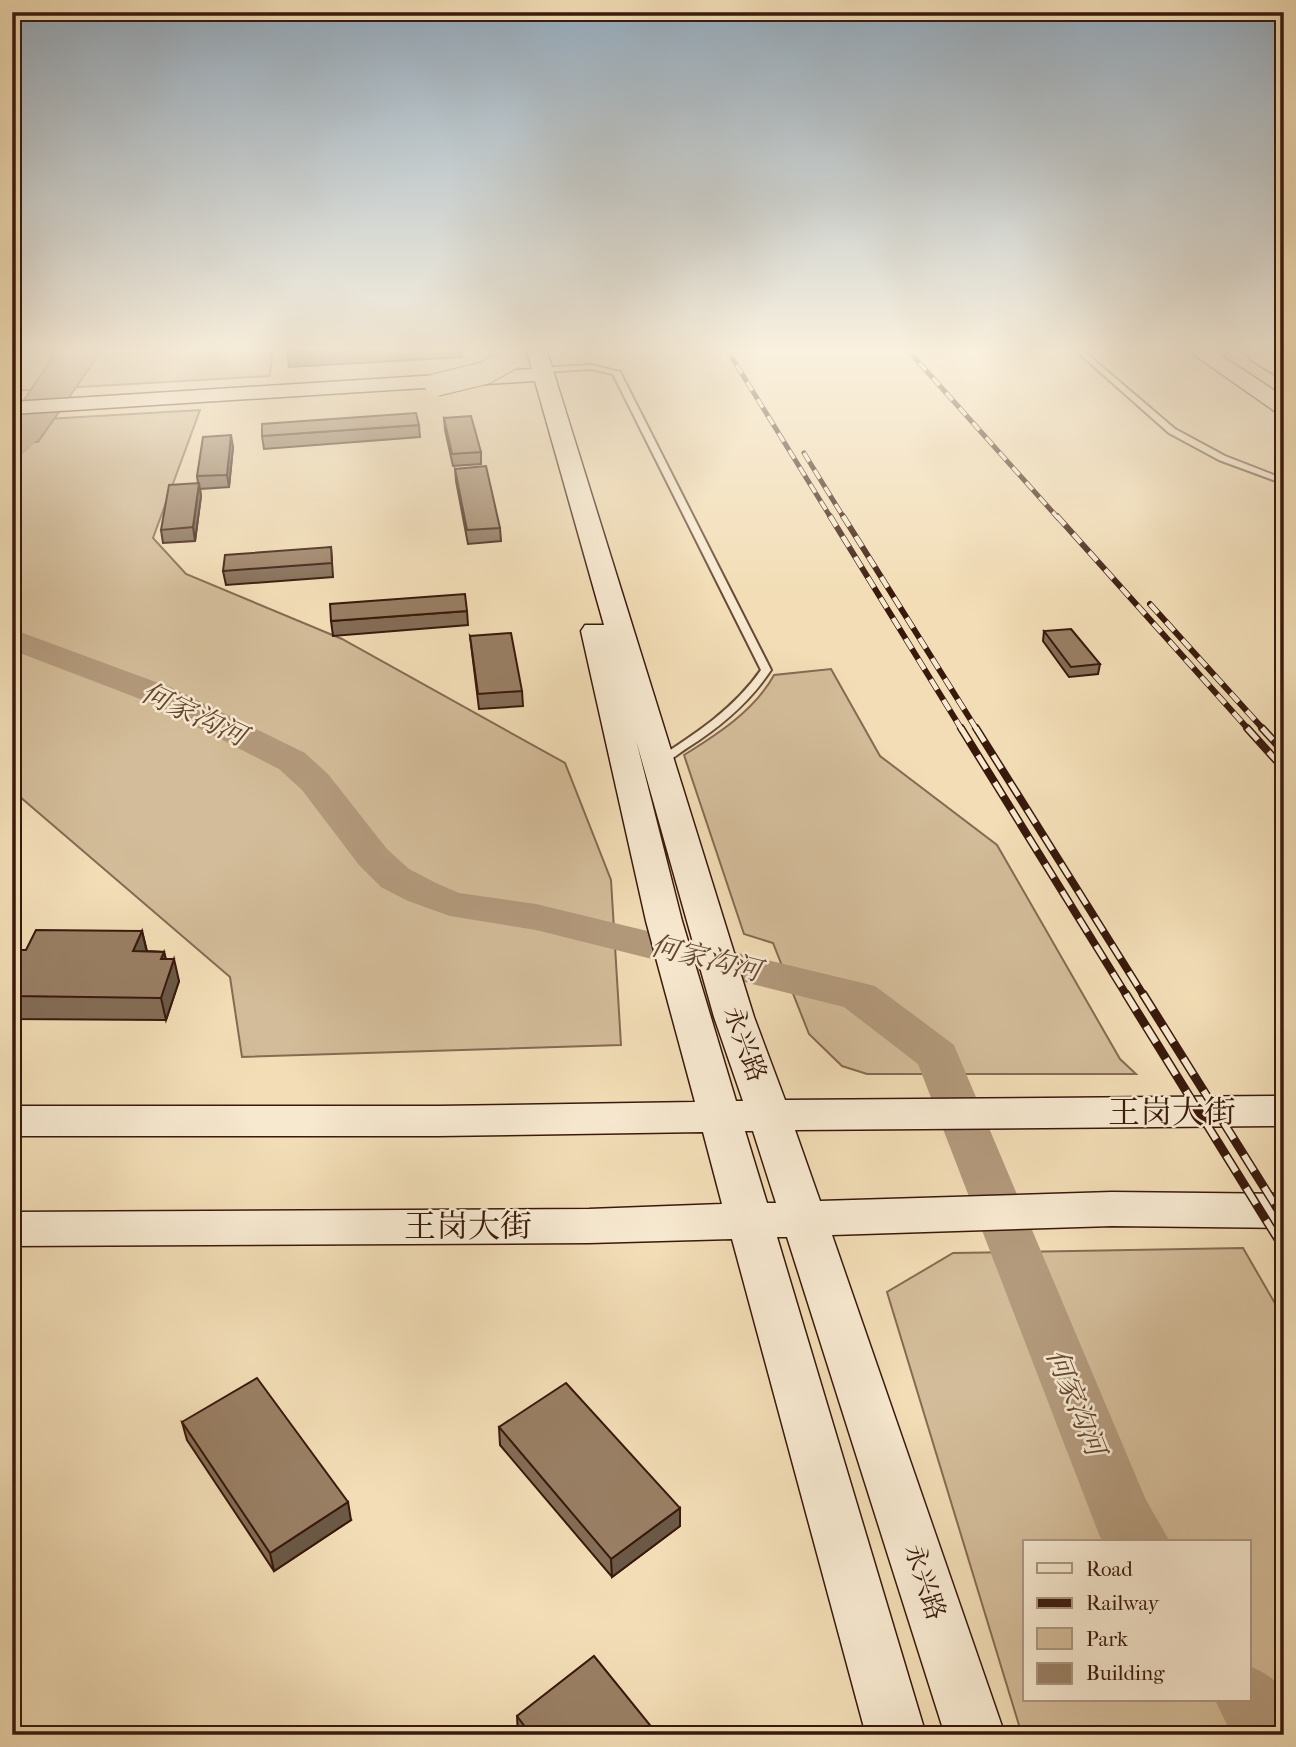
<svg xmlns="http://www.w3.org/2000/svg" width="1296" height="1747" viewBox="0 0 1296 1747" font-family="'IM FELL French Canon','Noto Serif SC',serif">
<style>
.green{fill:#d3bc99;stroke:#866a52;stroke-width:2;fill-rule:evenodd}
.water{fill:#b39a7c;stroke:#82664f;stroke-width:2}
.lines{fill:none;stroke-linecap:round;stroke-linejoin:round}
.river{fill:#b39a7c;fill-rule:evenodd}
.service-casing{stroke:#674a36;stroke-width:4}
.secondary-casing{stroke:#39190c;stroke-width:3}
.service{fill:#f7e9d0;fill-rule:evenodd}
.secondary{fill:#f7e9d0;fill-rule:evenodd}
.rail-far3-casing{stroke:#39190c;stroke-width:5}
.rail-far2-casing{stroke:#39190c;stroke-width:6}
.rail-far1-casing{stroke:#39190c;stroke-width:8}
.rail-casing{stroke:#39190c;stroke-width:9}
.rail-far3{stroke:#f7e9d0;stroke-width:3.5;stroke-dasharray:10;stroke-linecap:butt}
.rail-far2{stroke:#f7e9d0;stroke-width:4.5;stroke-dasharray:12;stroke-linecap:butt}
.rail-far1{stroke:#f7e9d0;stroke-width:5;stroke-dasharray:16;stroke-linecap:butt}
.rail{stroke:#f7e9d0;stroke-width:6;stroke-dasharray:19;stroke-linecap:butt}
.secondary-bridge-casing{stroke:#39190c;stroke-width:24;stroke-linecap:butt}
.secondary-bridge{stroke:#f7e9d0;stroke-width:22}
.wall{fill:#846d56;stroke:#39190c;stroke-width:2}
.shaded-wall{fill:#6b5946;stroke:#39190c;stroke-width:2}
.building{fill:#997f64;stroke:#39190c;stroke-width:2}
.labels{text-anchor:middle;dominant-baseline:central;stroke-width:5;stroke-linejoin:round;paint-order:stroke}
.street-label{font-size:26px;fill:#39190c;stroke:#f7e9d0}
.water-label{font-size:28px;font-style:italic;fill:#644633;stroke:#f7e9d0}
.near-street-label{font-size:32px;fill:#39190c;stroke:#f7e9d0}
</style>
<rect width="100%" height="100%" fill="#f2ddb6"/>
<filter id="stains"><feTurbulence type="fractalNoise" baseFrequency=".00286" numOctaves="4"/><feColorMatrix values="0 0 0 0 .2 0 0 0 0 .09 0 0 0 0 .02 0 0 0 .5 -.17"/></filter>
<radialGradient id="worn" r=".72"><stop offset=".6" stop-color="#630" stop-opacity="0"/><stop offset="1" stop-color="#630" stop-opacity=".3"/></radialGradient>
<g class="green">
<polygon points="12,348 273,348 270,376 12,391"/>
<polygon points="200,410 153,538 186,574 342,639 565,763 611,880 621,1045 242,1057 230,977 12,790 12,421"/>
<path d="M831 669 880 756 997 845 1120 1059 1136 1074H867L842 1066 809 1034 773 943 744 934 684 755C718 734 755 710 774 675Z"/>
<path d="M1243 1248 1284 1319V1735H1022L887 1292 953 1253ZM1249 1542V1700H1025V1542Z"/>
</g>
<polygon class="water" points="51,348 100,348 102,350 38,442 12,442 12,418 54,355"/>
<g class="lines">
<g class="river">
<path d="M60 348H82C68 378 46 450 12 459V437Z"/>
<polygon points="12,629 172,688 305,753 328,774 387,849 409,869 436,883 459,893 536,904 875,986 954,1045 1146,1500 1170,1542 1104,1542 1100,1537 918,1064 844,1007 536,930 450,916 408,901 381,887 359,865 302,790 279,769 148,702 12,650"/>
<path d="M1249 1666C1290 1683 1284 1695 1284 1735H1232L1215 1700H1249Z"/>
</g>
<g class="service-casing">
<g id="service">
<polygon points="1073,348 1080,348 1175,429 1225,456 1284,479 1284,484 1219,460 1169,433"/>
<polygon points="1186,348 1202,350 1212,348 1203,354"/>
<path d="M591 365 620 372 771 670C749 703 720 727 687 748 678 754 669 762 659 765L655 764 653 762 655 760C695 734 734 709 761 670L613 374 591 369 543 372 539 370 543 368Z"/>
</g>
</g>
<g class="secondary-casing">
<g id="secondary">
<path d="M526 348H546L754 1017 785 1100 1284 1096V1126L795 1130 820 1201 1112 1192 1284 1194V1228L1112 1226 832 1235 1005 1735H945L787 1237H777L926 1735H866L732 1239 589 1243 12 1246V1212L589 1209 722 1204 703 1132 439 1136H12V1106H439L695 1102 646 921 581 631 585 625H604L535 381 12 414V402L532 369ZM636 740 714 1017 743 1101H736L682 921ZM745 1131H753L776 1203H767Z"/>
<polygon points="1196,348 1210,348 1284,397 1284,413 1276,412 1196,356 1193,352"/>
<polygon points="1244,348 1264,348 1284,365 1284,380 1251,360"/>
</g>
</g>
<use href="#service" class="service"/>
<use href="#secondary" class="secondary"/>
<g class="rail-far3-casing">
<g id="rail-far3">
<polyline points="726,348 831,518"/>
<polyline points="906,348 1058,518"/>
<polyline points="804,453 844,518"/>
</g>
</g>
<g class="rail-far2-casing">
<g id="rail-far2">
<polyline points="830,516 962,730"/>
<polyline points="843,516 977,730"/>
<polyline points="1057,516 1249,730"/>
<polyline points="1150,604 1264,730"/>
</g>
</g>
<g class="rail-far1-casing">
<g id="rail-far1">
<polyline points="961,728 1127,996"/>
<polyline points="976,728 1144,996"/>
<polyline points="1247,728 1284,769"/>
<polyline points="1262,728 1284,752"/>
</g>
</g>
<g class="rail-casing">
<g id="rail">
<polyline points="1126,994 1284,1249"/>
<polyline points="1143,994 1284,1219"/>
</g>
</g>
<use href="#rail-far3" class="rail-far3"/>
<use href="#rail-far2" class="rail-far2"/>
<use href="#rail-far1" class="rail-far1"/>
<use href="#rail" class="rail"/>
<g class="secondary-bridge-casing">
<polyline id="secondary-bridge" points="436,385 485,373 514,357"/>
</g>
<use href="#secondary-bridge" class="secondary-bridge"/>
</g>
<g class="wall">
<polygon points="287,348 461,348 462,357 289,367"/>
<polygon points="444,418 481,452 481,464 453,466 445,430"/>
<polygon points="419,425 420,437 264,449 262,436"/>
<polygon points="233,447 229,487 200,489 201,496 195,541 163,543 161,530 198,483 197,476"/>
<polygon points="455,469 500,528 501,541 468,544 456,481"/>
<polygon points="331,547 333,577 226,585 223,571"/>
<polygon points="467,611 468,625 333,636 331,621"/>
<polygon points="1044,631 1100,664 1098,674 1069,677 1043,641"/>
<polygon points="470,636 522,691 523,706 479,709"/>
<polygon points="142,931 147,951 164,952 166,959 179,981 166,1020 12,1019 12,950 26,950"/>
<polygon points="182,1422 351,1520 274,1571 187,1440"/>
<polygon points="499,1427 680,1508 680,1526 612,1577 500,1445"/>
<polygon points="517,1716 658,1735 518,1735"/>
</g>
<g class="shaded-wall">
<polygon points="231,435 233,447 229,487 227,475"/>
<polygon points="199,483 201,496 195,541 193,527"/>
<polygon points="142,931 147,953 133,951"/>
<polygon points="164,952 169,974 174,959 179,981 166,1020 161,998 161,959"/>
<polygon points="348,1502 351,1520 274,1571 270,1553"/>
<polygon points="680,1508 680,1526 612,1577 611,1559"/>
</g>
<g class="building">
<polygon points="287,348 366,348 287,352"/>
<polygon points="416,413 419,425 262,436 262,424"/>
<polygon points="471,416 481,452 452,454 444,418"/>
<polygon points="231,435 227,475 197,476 203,437"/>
<polygon points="486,466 500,528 467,530 455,469"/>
<polygon points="199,483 193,527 161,530 169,485"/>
<polygon points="331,547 332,563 223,571 225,555"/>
<polygon points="465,594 467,611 331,621 330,604"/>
<polygon points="1071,629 1100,664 1071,667 1044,631"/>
<polygon points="511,633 522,691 478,694 470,636"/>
<polygon points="36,930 142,931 133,951 164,952 161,959 174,959 161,998 12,996 12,950 26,950"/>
<polygon points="257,1378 348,1502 270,1553 182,1422"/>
<polygon points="566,1383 680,1508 611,1559 499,1427"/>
<polygon points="594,1656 658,1735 531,1735 517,1716"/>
</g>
<linearGradient id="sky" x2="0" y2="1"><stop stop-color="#93aabd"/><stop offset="0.59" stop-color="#f9f0de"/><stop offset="1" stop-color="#f9f0de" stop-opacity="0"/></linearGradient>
<rect width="1296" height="592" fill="url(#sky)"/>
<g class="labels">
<g class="street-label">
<text transform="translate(745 1044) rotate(70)">永兴路</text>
<text transform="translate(925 1582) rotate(72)">永兴路</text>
</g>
<g class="water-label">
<text transform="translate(194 714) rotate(25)">何家沟河</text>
<text transform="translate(706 958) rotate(14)">何家沟河</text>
<text transform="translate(1076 1402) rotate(68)">何家沟河</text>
</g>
<g class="near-street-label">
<text x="1172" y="1112">王岗大街</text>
<text x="468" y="1226">王岗大街</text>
</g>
</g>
<rect width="1296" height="1747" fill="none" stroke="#f2ddb6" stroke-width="42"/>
<rect x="14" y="14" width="1268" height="1719" fill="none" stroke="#39190c" stroke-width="3.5"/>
<rect x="21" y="21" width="1254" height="1705" fill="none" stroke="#39190c" stroke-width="2"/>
<rect x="1023" y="1540" width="228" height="161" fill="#f7e9d0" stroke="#ab9682" stroke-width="2"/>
<rect x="1037" y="1563" width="35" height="10" fill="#f7e9d0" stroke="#ab9682" stroke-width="2"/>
<text x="1086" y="1576" font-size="21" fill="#39190c">Road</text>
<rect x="1037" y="1598" width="35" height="10" fill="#39190c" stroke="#ab9682" stroke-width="2"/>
<text x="1086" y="1610" font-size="21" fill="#39190c">Railway</text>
<rect x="1037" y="1628" width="35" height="21" fill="#d3bc99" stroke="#ab9682" stroke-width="2"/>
<text x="1086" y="1646" font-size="21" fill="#39190c">Park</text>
<rect x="1037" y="1663" width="35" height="21" fill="#997f64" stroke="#ab9682" stroke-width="2"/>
<text x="1086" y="1680" font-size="21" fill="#39190c">Building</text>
<rect width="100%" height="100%" filter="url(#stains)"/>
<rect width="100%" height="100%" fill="url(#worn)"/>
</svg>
